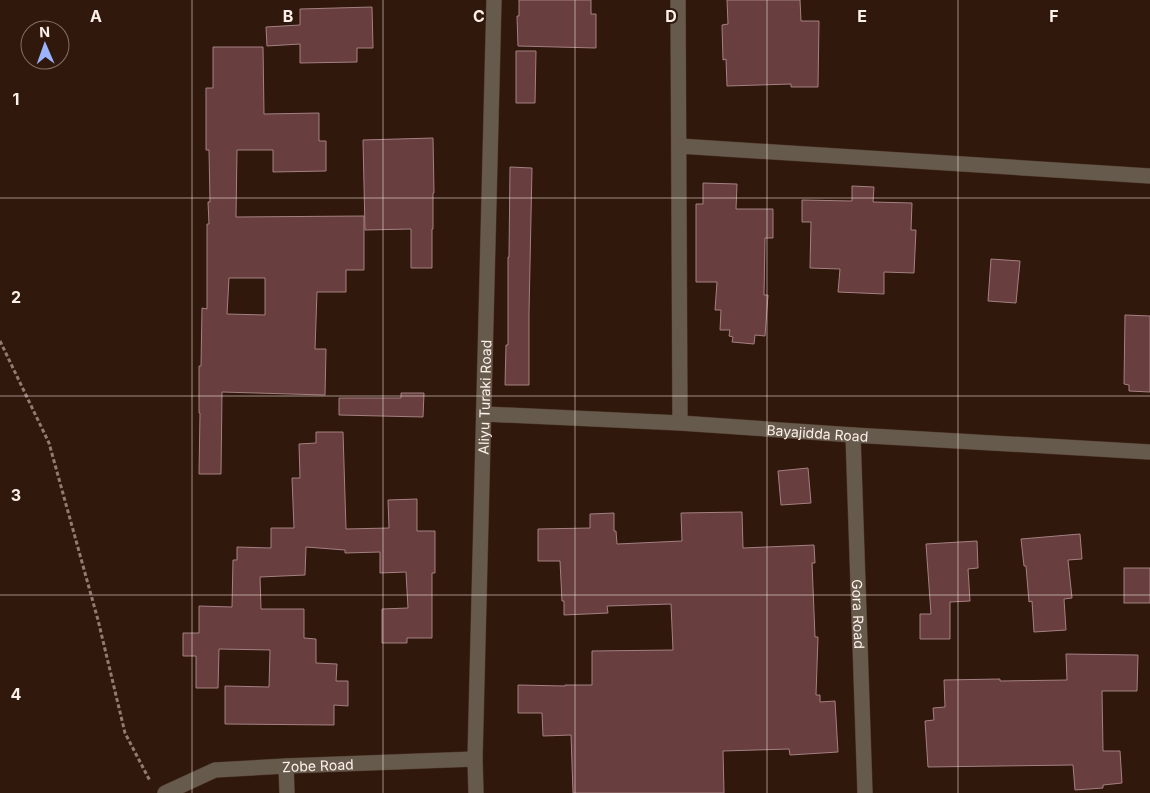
<svg xmlns="http://www.w3.org/2000/svg" width="1150" height="793" viewBox="0 0 1150 793" font-family="Inter,sans-serif">
<style>
.building{fill:#683e3f;stroke:#a48081;fill-rule:evenodd}
.lines{fill:none;stroke-linecap:round;stroke-linejoin:round}
.street-casing{stroke:#4e362c;stroke-width:16}
.path{stroke:#907c73;stroke-width:3;stroke-dasharray:4 2.5;stroke-linecap:butt}
.street{stroke:#665a4c;stroke-width:15}
.grid{fill:none;stroke:#fdefe9;stroke-width:1;stroke-opacity:0.55}
.labels{text-anchor:middle;dominant-baseline:central;stroke-width:4;stroke-linejoin:round;paint-order:stroke}
.street-label{font-size:14px;fill:#fdefe9;stroke:#31180d}
.grid-label{font-size:16px;text-anchor:middle;font-weight:bold;fill:#fdefe9;stroke:#31180d;stroke-width:4;stroke-linejoin:round;paint-order:stroke}
</style>
<rect width="100%" height="100%" fill="#31180d"/>
<g class="building">
<polygon points="519,0 591,0 591,14 596,14 596,48 518,46 517,16 519,16"/>
<polygon points="727,0 800,0 801,21 819,21 818,87 791,87 791,84 727,86 726,59 723,60 722,25 728,24"/>
<polygon points="372,7 373,48 357,48 357,62 300,63 300,44 267,46 266,27 300,25 300,9"/>
<path d="M213 47H263L264 114 319 113V141H326V171L273 172V150H237L236 217 364 216V270H346V292H317L315 349H326L325 395 222 392 221 474H199L200 413H199V366H201L202 308 207 309V224H209L208 202H210L209 150H206V88H213ZM229 278H265V315L227 314Z"/>
<polygon points="516,51 536,51 535,103 516,103"/>
<polygon points="433,138 434,193 433,193 433,229 432,229 432,268 411,268 411,229 365,230 363,140"/>
<polygon points="510,167 532,168 529,313 529,385 505,385 506,345 508,345 508,257 509,257"/>
<polygon points="703,183 737,184 736,209 773,209 773,238 765,238 764,295 768,295 765,336 755,335 754,344 732,342 733,337 729,336 730,330 720,330 721,310 715,310 717,282 696,282 696,204 703,204"/>
<polygon points="852,186 874,187 873,202 912,203 911,230 916,230 914,273 884,272 884,294 838,292 840,269 810,268 811,222 802,222 802,200 852,201"/>
<polygon points="991,259 1020,261 1016,303 988,301"/>
<polygon points="1125,315 1150,316 1150,392 1129,391 1129,385 1124,384"/>
<polygon points="401,393 424,393 423,417 339,415 339,398 401,398"/>
<polygon points="316,432 343,432 346,529 389,528 388,500 417,499 417,531 435,531 435,573 432,573 432,638 407,638 407,643 382,643 382,609 408,608 406,572 380,573 380,552 345,553 345,550 306,547 305,575 260,577 261,609 304,609 304,638 316,639 316,663 337,664 336,681 348,681 348,706 334,705 334,725 225,724 225,686 269,687 270,650 219,649 218,688 196,688 196,656 183,656 183,633 199,633 199,606 232,607 233,560 237,560 237,547 271,548 271,528 294,528 292,478 300,478 299,444 316,443"/>
<polygon points="808,468 811,503 781,505 778,471"/>
<polygon points="742,512 743,548 814,545 815,563 812,563 815,637 818,637 816,695 820,695 820,702 835,701 838,752 790,755 789,749 723,751 724,793 573,793 571,735 543,736 542,713 518,713 518,685 565,686 565,685 592,685 592,651 673,650 671,604 607,606 608,613 564,615 564,601 562,601 560,561 538,561 538,529 590,528 590,514 614,513 614,531 616,531 617,544 682,541 681,513"/>
<polygon points="1080,534 1082,559 1068,560 1072,598 1064,599 1066,630 1034,632 1032,601 1029,602 1026,566 1024,566 1021,539"/>
<polygon points="977,541 978,568 968,569 970,601 950,602 950,639 920,639 920,614 931,614 926,544"/>
<rect x="1124" y="568" width="26" height="35"/>
<polygon points="1066,654 1138,655 1137,691 1102,691 1103,751 1120,751 1122,783 1103,785 1103,788 1075,790 1073,765 928,767 925,721 934,720 933,708 945,707 944,680 1000,679 1000,681 1067,680"/>
</g>
<g class="lines">
<g class="street-casing">
<g id="street">
<polyline points="678,0 680,423"/>
<polyline points="679,146 1150,176"/>
<path id="s1" d="M484 414 680 423 853 435 1150 452"/>
<path id="s2" d="M853 435 865 793"/>
<polyline points="286,766 287,793"/>
<path id="s3" d="M165 793 215 770 286 766 475 759"/>
<path id="s4" d="M476 793 475 759 494 0"/>
</g>
</g>
<polyline class="path" points="0,341 49,443 98,620 125,733 150,781"/>
<use href="#street" class="street"/>
</g>
<path class="grid" d="M192 0V793M383 0V793M575 0V793M767 0V793M958 0V793M0 198H1150M0 396H1150M0 595H1150"/>
<g class="labels">
<g class="street-label">
<text stroke="none"><textPath href="#s4" startOffset="396">Aliyu Turaki Road</textPath></text>
<text stroke="none"><textPath href="#s1" startOffset="334">Bayajidda Road</textPath></text>
<text stroke="none"><textPath href="#s2" startOffset="179">Gora Road</textPath></text>
<text stroke="none"><textPath href="#s3" startOffset="158">Zobe Road</textPath></text>
</g>
</g>
<g class="grid-label">
<text x="96" y="22">A</text>
<text x="288" y="22">B</text>
<text x="479" y="22">C</text>
<text x="671" y="22">D</text>
<text x="862" y="22">E</text>
<text x="1054" y="22">F</text>
<text x="16" y="105">1</text>
<text x="16" y="303">2</text>
<text x="16" y="501">3</text>
<text x="16" y="700">4</text>
</g>
<g transform="translate(45 45) rotate(358)"><circle r="24" fill="#31180d" stroke="#836e65"/>
<path d="M0-4L9 19L0 12L-9 19Z" fill="#9cb4fd"/>
<text y="-8" font-size="14" font-weight="bold" text-anchor="middle" fill="#fdefe9">N</text>
</g>
</svg>
